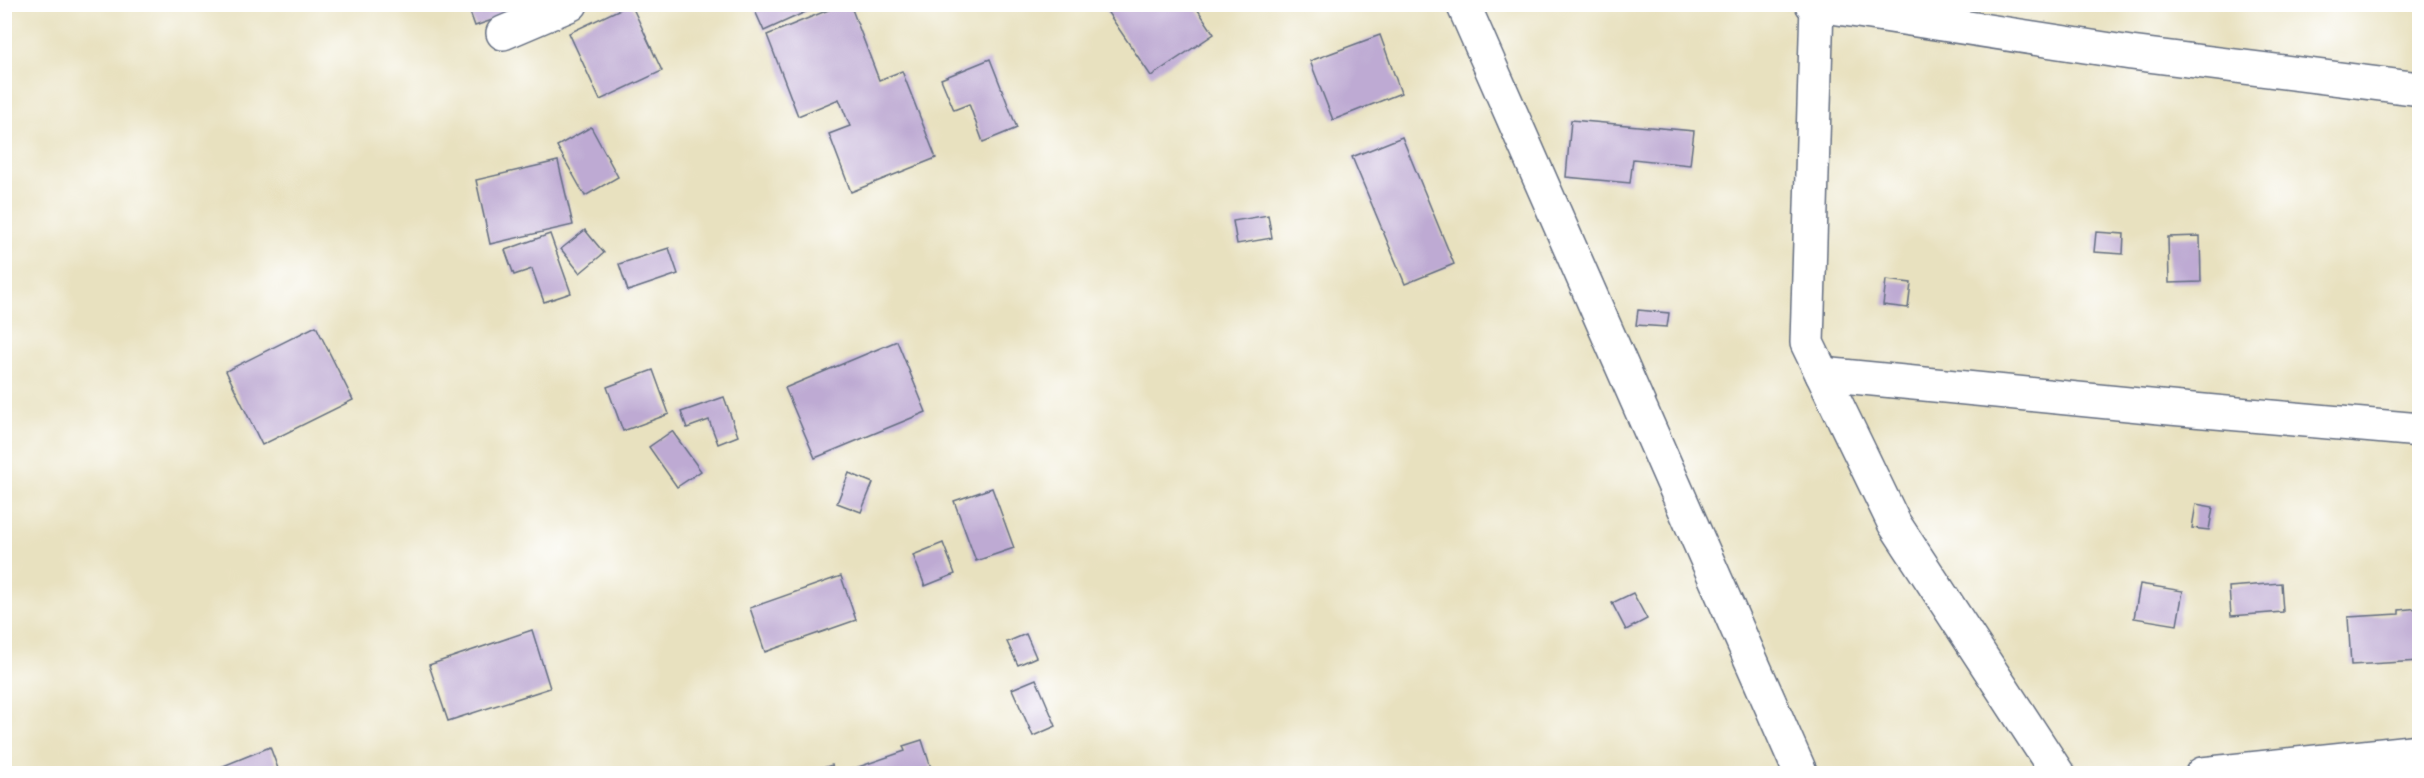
<svg xmlns="http://www.w3.org/2000/svg" width="2424" height="778" viewBox="0 0 2424 778" font-family="Mynerve,sans-serif">
<style>
.building{fill:#beaad3}
.lines{fill:none;stroke-linecap:round;stroke-linejoin:round}
.minor-casing{stroke:#636d80;stroke-width:36}
.minor{stroke:#fff;stroke-width:33}
</style>
<rect width="100%" height="100%" fill="#fff"/>
<filter id="ink" filterUnits="userSpaceOnUse"><feTurbulence type="fractalNoise" baseFrequency=".0167" numOctaves="2"/><feDisplacementMap in="SourceGraphic" scale="12" xChannelSelector="R" yChannelSelector="G"/><feConvolveMatrix kernelMatrix="1 2 1 2 8 2 1 2 1" color-interpolation-filters="sRGB"/></filter>
<filter id="wash" filterUnits="userSpaceOnUse"><feTurbulence type="fractalNoise" baseFrequency=".008" numOctaves="4" result="noise"/><feDisplacementMap in="SourceGraphic" scale="24" xChannelSelector="R" yChannelSelector="G"/><feGaussianBlur stdDeviation="1.35" result="paint"/><feColorMatrix in="noise" values="0 0 0 0 0 0 0 0 0 0 0 0 0 0 0 0 0 1.4 0 .05"/><feComposite in="paint" operator="in"/></filter>
<g filter="url(#wash)">
<rect width="100%" height="100%" fill="#e8e1bf"/>
<g id="blocks">
<g class="building">
<polygon points="467,4 535,4 535,5 475,26"/>
<polygon points="631,4 662,71 600,100 569,33"/>
<polygon points="752,4 823,4 764,31"/>
<polygon points="843,4 850,4 879,80 902,71 936,158 851,192 829,134 850,126 839,99 798,116 767,35"/>
<polygon points="1102,4 1194,4 1214,34 1151,76"/>
<polygon points="1380,35 1401,93 1333,120 1310,61"/>
<polygon points="990,59 1017,128 983,142 969,104 954,110 941,79"/>
<polygon points="1571,120 1694,131 1690,165 1633,159 1630,183 1566,177"/>
<polygon points="591,127 618,177 585,196 557,146"/>
<polygon points="1402,137 1454,264 1405,284 1352,157"/>
<polygon points="558,161 573,225 490,244 476,180"/>
<polygon points="1268,215 1272,238 1237,244 1233,221"/>
<polygon points="585,230 604,253 580,273 561,249"/>
<polygon points="2096,232 2124,234 2123,254 2094,252"/>
<polygon points="550,234 571,293 544,302 532,269 514,275 505,250"/>
<polygon points="2200,236 2201,282 2169,283 2168,237"/>
<polygon points="669,248 678,274 628,291 619,264"/>
<polygon points="1886,280 1911,283 1908,308 1883,305"/>
<polygon points="1638,310 1669,313 1667,327 1636,325"/>
<polygon points="316,326 353,400 262,445 226,371"/>
<polygon points="897,341 926,412 815,458 785,388"/>
<polygon points="653,370 669,414 623,431 607,387"/>
<polygon points="724,397 738,436 718,444 709,420 687,428 681,412"/>
<polygon points="672,431 701,471 677,487 649,447"/>
<polygon points="849,473 873,483 861,512 837,503"/>
<polygon points="992,488 1014,548 976,561 954,501"/>
<polygon points="2196,504 2213,507 2209,530 2192,528"/>
<polygon points="943,543 955,574 925,586 913,555"/>
<polygon points="841,576 856,620 765,652 750,608"/>
<polygon points="2281,583 2283,612 2231,616 2229,587"/>
<polygon points="2140,584 2183,591 2177,625 2134,618"/>
<polygon points="1633,593 1647,619 1626,630 1612,603"/>
<polygon points="2420,608 2420,661 2351,665 2348,617 2399,614 2399,610"/>
<polygon points="532,630 550,688 448,721 429,665"/>
<polygon points="1026,634 1036,657 1018,665 1007,642"/>
<polygon points="1036,679 1056,726 1033,736 1012,689"/>
<polygon points="922,740 933,774 838,774 905,751 903,746"/>
<polygon points="270,747 280,774 206,774 206,773"/>
<polygon points="832,765 835,774 808,774 808,773"/>
</g>
</g>
</g>
<g filter="url(#ink)">
<use href="#blocks" fill-opacity="0" stroke="#636d80" stroke-width="1.5"/>
<g class="lines">
<g class="minor-casing">
<g id="minor">
<polyline points="1463,4 1801,774"/>
<polyline points="1812,4 2131,53 2420,89"/>
<polyline points="1817,4 1807,343 1894,523 2058,774"/>
<polyline points="503,33 571,4"/>
<polyline points="1822,374 2170,408 2420,430"/>
<polyline points="2202,774 2420,751"/>
</g>
</g>
<use href="#minor" class="minor"/>
</g>
</g>
<rect width="2424" height="778" fill="none" stroke="#fff" stroke-width="24"/>
</svg>
